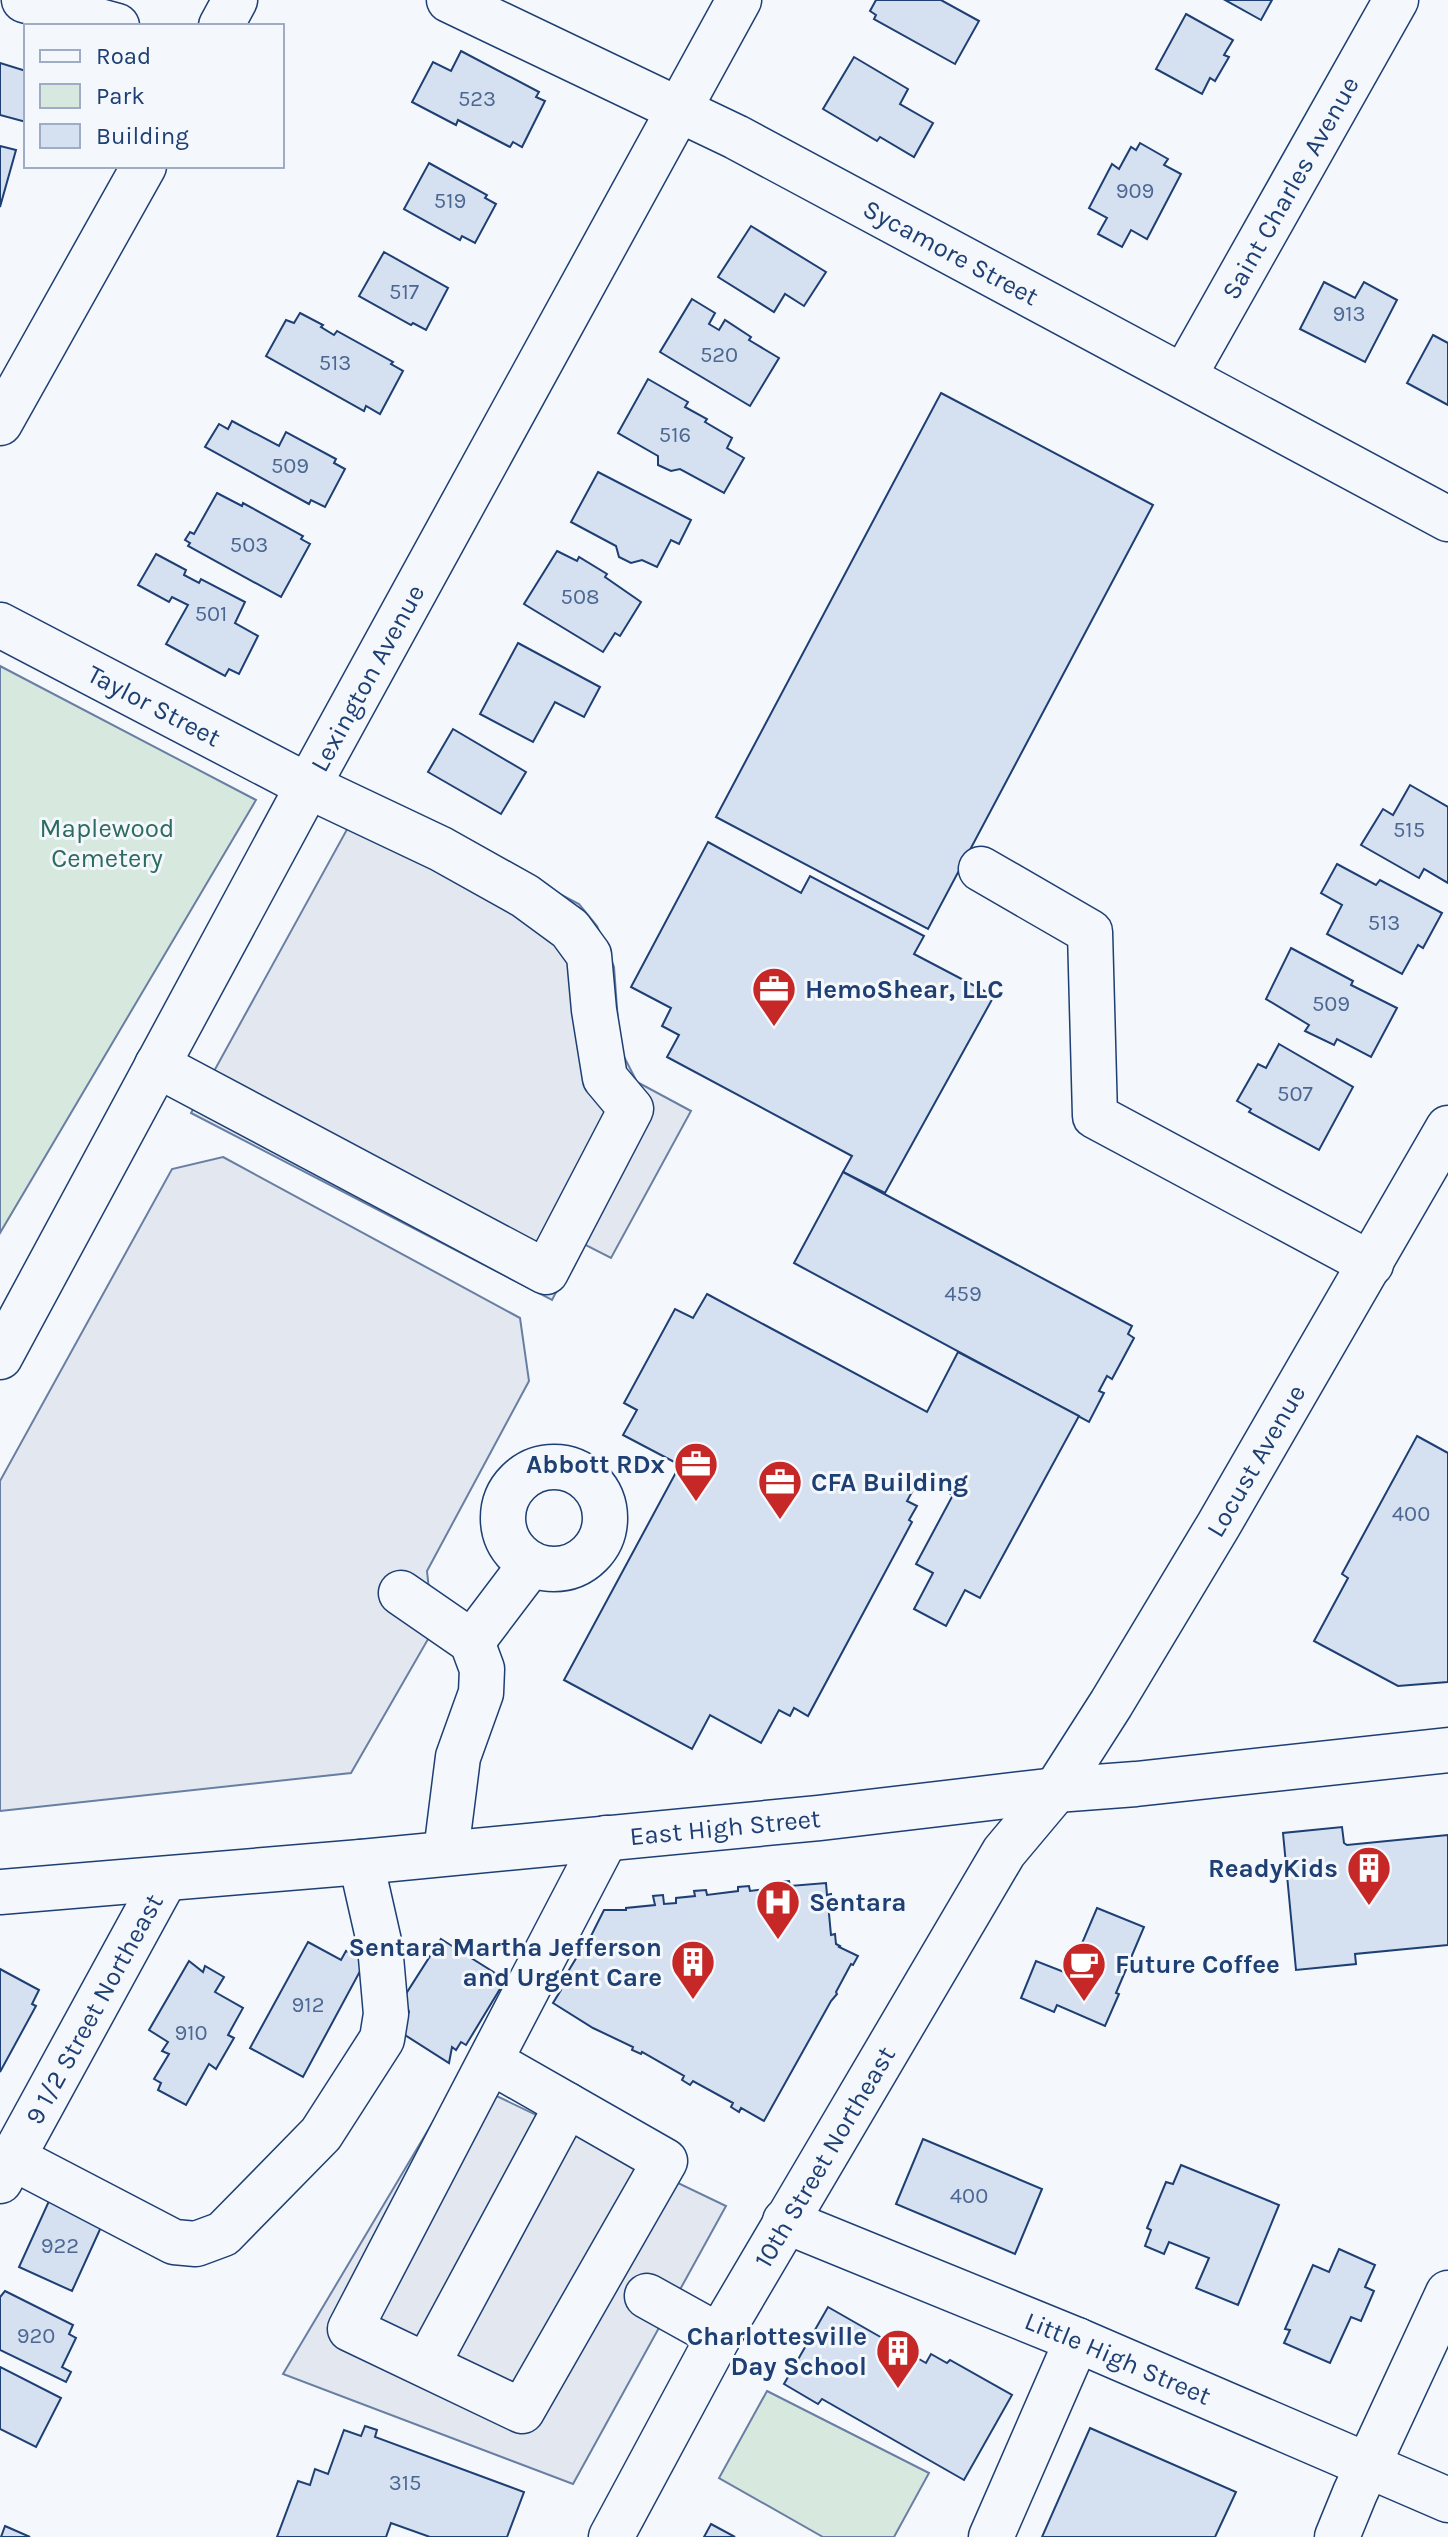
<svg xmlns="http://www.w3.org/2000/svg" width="1448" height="2537" viewBox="0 0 1448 2537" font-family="Karla,sans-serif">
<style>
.green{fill:#d7e8df;stroke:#687fa3;stroke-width:2}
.parking{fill:#e3e8f0;stroke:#687fa3;stroke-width:2}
.building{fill:#d5e0f0;stroke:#1d3f73;stroke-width:2}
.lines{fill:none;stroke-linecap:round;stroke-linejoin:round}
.minor-casing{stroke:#1d3f73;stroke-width:47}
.major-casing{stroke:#1d3f73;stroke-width:47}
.minor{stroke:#f4f7fb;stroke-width:44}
.major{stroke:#f4f7fb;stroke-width:44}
.labels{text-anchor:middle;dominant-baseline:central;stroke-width:6;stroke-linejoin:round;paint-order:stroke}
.number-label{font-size:22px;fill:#4b6792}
.street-label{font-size:26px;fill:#1d3f73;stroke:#f4f7fb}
.park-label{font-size:26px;fill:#2c6c60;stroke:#f4f7fb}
.poi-label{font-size:26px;font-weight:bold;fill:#1d3f73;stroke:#f4f7fb;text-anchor:start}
</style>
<rect width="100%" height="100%" fill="#f4f7fb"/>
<g class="green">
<polygon points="0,666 256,800 0,1233"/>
<polygon points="767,2391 929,2473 894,2537 823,2537 719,2478"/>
</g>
<g class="parking">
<polygon points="367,793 579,904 597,926 614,967 620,1049 637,1082 691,1111 611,1258 582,1243 552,1300 191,1113"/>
<polygon points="223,1157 520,1318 529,1381 427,1571 429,1590 450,1601 351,1773 0,1811 0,1481 172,1169"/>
<polygon points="459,2078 726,2206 573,2484 283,2374"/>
</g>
<g class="building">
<polygon points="876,0 941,0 979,21 955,64 874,19 876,15 870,11"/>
<polygon points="1225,0 1272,0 1261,20"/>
<polygon points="1186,14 1233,40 1224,55 1229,57 1215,81 1210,78 1202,94 1156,69"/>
<polygon points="461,51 539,92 536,97 545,101 522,147 513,142 510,147 458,120 456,125 412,102 433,62 451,71"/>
<polygon points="854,57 908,89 900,104 933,123 914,157 880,137 877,141 823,109"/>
<polygon points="0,63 26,71 26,122 0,115"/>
<polygon points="1140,143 1168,159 1164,165 1181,174 1147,239 1131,230 1122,247 1098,234 1107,218 1089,208 1112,164 1119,169 1131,147 1136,150"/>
<polygon points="0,146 16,150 0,207"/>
<polygon points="429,163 487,195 485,198 496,204 475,243 462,236 460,240 404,209"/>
<polygon points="751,226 826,272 804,306 785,294 774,312 718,277"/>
<polygon points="384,252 448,288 426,330 413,323 411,325 359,296"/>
<polygon points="1324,282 1355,298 1364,282 1397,300 1365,362 1300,329"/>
<polygon points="692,299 715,313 709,324 719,330 725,320 751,337 749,340 779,358 750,406 660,352"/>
<polygon points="300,313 323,325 321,327 334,335 337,331 393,362 391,364 403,371 380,414 366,406 364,411 266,356 286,320 294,323"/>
<polygon points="1433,335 1448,343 1448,405 1407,383"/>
<polygon points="648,379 688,402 685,407 707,419 705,422 732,438 727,448 744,458 724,493 680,469 671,471 658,465 658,456 618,433"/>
<polygon points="941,393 1153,505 928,929 716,817"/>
<polygon points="232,421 279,446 286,432 336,459 334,463 345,469 325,507 311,500 309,504 205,447 219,424 228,429"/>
<polygon points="598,472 691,520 679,544 671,540 657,567 642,560 631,563 619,557 616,546 571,522"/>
<polygon points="217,493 242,506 243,503 303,536 301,539 310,544 281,597 188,546 190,543 185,540 190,532 194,534"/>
<polygon points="557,551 577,561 579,557 607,574 605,577 641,602 620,636 615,633 603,652 524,604"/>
<polygon points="156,554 186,570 184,575 199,583 201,579 245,602 235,623 258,636 239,674 229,669 225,676 166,644 188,605 172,597 169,602 138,585"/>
<polygon points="518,643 600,687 584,717 555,702 533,742 480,714"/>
<polygon points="453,729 526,772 501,814 428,772"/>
<polygon points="1410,785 1448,807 1448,883 1424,869 1419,878 1361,845 1383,809 1393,815"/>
<polygon points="708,842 801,893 810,876 924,936 914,954 994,996 885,1193 843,1172 852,1156 667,1057 679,1035 662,1026 671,1008 631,987"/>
<polygon points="1337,864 1376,885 1380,880 1442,913 1423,948 1418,945 1402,974 1327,934 1342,905 1321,893"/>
<polygon points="1291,948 1353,981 1351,985 1397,1008 1371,1057 1337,1039 1334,1045 1305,1031 1309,1025 1266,999"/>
<polygon points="1279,1044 1353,1087 1319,1150 1249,1112 1251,1109 1237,1101 1258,1064 1266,1068"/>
<polygon points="843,1172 1132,1326 1128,1334 1134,1338 1112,1379 1107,1376 1099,1391 1104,1393 1089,1422 794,1263"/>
<polygon points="707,1294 927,1412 958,1352 1079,1416 980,1598 965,1590 946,1626 914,1609 933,1573 916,1564 953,1495 938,1487 941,1482 923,1472 907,1501 917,1506 909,1520 912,1522 808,1716 794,1708 790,1716 779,1710 761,1743 710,1715 692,1749 564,1680 680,1465 623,1435 637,1410 624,1403 675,1309 693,1318"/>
<polygon points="1417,1436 1448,1453 1448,1682 1398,1686 1314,1641 1348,1578 1342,1574"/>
<polygon points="1342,1827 1344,1843 1347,1845 1448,1835 1448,1945 1355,1954 1356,1964 1296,1970 1283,1833"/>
<polygon points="789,1881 790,1886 826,1883 827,1895 831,1894 832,1903 828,1903 831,1935 835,1934 836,1944 840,1946 839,1947 858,1956 853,1965 851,1964 836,1992 837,1994 831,2001 764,2121 741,2108 739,2112 731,2107 733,2103 693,2081 690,2085 682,2080 684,2076 642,2052 641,2054 632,2050 633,2047 593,2028 553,2003 561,1990 558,1988 583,1947 585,1948 604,1910 626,1910 626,1908 655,1905 653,1896 663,1895 664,1904 676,1903 676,1898 695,1896 694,1891 706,1890 707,1895 738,1891 738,1887 749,1886 750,1891 781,1887 781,1882"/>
<polygon points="1097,1908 1144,1927 1116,1993 1119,1994 1105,2026 1057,2005 1054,2012 1021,1998 1036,1961 1069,1974"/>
<polygon points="441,1939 495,1973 492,1977 503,1984 466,2045 461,2042 456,2050 452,2047 449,2063 397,2030 409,2012 404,1997"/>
<polygon points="308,1942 341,1960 346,1951 365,1962 303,2077 250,2048"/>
<polygon points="189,1961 203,1972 205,1966 224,1977 215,1992 243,2008 228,2035 234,2038 216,2069 209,2064 186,2105 158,2090 161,2083 154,2079 169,2054 162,2051 168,2042 149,2030"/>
<polygon points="0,1969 39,1990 32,2004 36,2006 0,2072"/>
<polygon points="923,2139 1042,2189 1015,2254 896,2204"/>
<polygon points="1181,2165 1279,2205 1238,2305 1196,2288 1209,2258 1169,2242 1164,2254 1145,2246 1151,2230 1147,2228 1166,2182 1173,2184"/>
<polygon points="49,2201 102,2225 72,2291 19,2267"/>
<polygon points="1339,2249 1375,2265 1365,2287 1374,2291 1361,2321 1351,2317 1330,2363 1284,2343 1290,2330 1285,2329 1313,2265 1329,2272"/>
<polygon points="5,2291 73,2325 69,2334 76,2338 62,2367 71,2372 66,2382 0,2350 0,2297"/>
<polygon points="828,2307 926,2363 931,2354 947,2363 950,2360 1012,2395 964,2480 822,2399 818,2404 784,2384"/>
<polygon points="0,2367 61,2398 36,2447 0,2429"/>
<polygon points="365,2426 377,2430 375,2437 524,2492 507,2537 430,2537 391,2523 386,2537 277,2537 298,2481 310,2485 315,2469 328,2474 344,2430 361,2436"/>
<polygon points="1090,2428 1236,2492 1215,2537 1042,2537"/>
<polygon points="711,2524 735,2537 704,2537"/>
<polygon points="5,2526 30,2537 1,2537"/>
</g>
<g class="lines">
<g class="minor-casing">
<g id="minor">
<polyline points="24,0 117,26"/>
<path id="s1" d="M449 0 736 137 1448 519"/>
<polyline points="221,26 235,0"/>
<path id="s2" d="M1184 376 1396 0"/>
<polyline points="0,423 144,166"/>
<path id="s3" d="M0 625 308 786 441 849 525 896 570 929 589 955 594 1010 605 1078 631 1109 546 1272 157 1065"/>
<polyline points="981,869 1090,932 1095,1116 1371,1264"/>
<path id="s4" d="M0 1357 308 786 739 0"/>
<circle cx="554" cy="1518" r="51"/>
<polyline points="401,1593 472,1642 482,1669 481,1693 458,1757 446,1852"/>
<polyline points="472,1642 531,1564"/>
<polyline points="490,2061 665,2161 522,2411 350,2329 606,1838"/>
<polyline points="13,2158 174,2242 196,2244 223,2234 321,2134 382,2039 386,2014 380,1946 361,1862"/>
<path id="s5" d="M0 2181 165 1879"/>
<path id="s6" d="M785 2221 1077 2340 1448 2500"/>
<polyline points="647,2296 719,2336"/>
<polyline points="427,2365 567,2105"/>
<path id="s7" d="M611 2537 719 2336 1004 1852 1056 1790 1111 1704 1218 1526 1448 1128"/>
<polyline points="991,2537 1077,2340"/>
<polyline points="1337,2537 1355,2493 1448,2293"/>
</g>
</g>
<g class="major-casing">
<g id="major">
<path id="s8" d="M0 1892 361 1862 819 1818 1056 1790 1136 1784 1448 1750"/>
</g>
</g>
<use href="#minor" class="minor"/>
<use href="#major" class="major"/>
</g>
<defs>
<g id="office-pin" transform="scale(2.3)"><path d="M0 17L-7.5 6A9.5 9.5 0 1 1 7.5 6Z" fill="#c62828" stroke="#f4f7fb"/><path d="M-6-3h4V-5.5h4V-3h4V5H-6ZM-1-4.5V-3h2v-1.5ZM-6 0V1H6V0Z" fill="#fff"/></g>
<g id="building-pin" transform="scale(2.3)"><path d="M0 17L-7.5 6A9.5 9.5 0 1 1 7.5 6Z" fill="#c62828" stroke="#f4f7fb"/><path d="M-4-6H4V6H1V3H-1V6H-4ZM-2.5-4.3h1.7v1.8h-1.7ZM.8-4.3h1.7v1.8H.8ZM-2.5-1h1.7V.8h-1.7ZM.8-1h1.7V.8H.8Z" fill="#fff"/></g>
<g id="hospital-pin" transform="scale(2.3)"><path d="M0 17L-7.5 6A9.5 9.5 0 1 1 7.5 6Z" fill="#c62828" stroke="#f4f7fb"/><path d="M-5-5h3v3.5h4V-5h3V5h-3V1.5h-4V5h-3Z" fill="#fff"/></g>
<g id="cafe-pin" transform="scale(2.3)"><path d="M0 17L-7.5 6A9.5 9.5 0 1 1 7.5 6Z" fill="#c62828" stroke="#f4f7fb"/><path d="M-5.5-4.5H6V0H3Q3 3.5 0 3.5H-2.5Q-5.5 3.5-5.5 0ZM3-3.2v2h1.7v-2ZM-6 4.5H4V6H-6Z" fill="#fff"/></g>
</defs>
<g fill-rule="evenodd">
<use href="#office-pin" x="774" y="989"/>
<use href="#office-pin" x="696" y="1464"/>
<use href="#office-pin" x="780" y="1482"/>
<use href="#building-pin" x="1369" y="1868"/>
<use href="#hospital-pin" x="778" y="1902"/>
<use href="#building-pin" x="693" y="1962"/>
<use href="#cafe-pin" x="1084" y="1964"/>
<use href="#building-pin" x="898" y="2351"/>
</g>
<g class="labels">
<g class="number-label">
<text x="477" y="99">523</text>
<text x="1135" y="191">909</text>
<text x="450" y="201">519</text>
<text x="404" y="292">517</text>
<text x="1349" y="314">913</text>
<text x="719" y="355">520</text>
<text x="335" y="363">513</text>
<text x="675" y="435">516</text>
<text x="290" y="466">509</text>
<text x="249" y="545">503</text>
<text x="580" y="597">508</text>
<text x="211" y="614">501</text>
<text x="1409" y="830">515</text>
<text x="1384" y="923">513</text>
<text x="1331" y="1004">509</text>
<text x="1295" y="1094">507</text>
<text x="963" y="1294">459</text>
<text x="1411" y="1514">400</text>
<text x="308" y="2005">912</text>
<text x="191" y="2033">910</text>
<text x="969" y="2196">400</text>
<text x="60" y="2246">922</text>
<text x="36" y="2336">920</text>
<text x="405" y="2483">315</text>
</g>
<g class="street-label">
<text stroke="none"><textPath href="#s2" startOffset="216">Saint Charles Avenue</textPath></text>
<text stroke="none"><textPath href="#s1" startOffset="562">Sycamore Street</textPath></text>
<text stroke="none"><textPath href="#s4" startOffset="772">Lexington Avenue</textPath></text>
<text stroke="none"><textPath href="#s3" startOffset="174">Taylor Street</textPath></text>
<text stroke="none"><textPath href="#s7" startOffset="1256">Locust Avenue</textPath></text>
<text stroke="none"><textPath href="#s8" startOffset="728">East High Street</textPath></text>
<text stroke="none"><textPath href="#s5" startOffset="196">9 1/2 Street Northeast</textPath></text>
<text stroke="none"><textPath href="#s7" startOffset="436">10th Street Northeast</textPath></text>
<text stroke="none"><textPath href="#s6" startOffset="360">Little High Street</textPath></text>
</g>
<g class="park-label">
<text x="107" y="828">Maplewood<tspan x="107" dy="30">Cemetery</tspan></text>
</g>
<g class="poi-label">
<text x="805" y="989">HemoShear, LLC</text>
<text x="665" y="1464" text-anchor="end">Abbott RDx</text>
<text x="811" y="1482">CFA Building</text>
<text x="1338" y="1868" text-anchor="end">ReadyKids</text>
<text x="809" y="1902">Sentara</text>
<text x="662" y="1947" text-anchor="end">Sentara Martha Jefferson<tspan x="662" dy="30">and Urgent Care</tspan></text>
<text x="1115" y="1964">Future Coffee</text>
<text x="867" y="2336" text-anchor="end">Charlottesville<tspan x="867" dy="30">Day School</tspan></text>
</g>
</g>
<rect x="24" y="24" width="260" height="144" fill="#f4f7fb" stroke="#9eadc5" stroke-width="2"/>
<rect x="40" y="50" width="40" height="12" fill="#f4f7fb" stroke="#9eadc5" stroke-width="2"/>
<text x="96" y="64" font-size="24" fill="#1d3f73">Road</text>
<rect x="40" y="84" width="40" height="24" fill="#d7e8df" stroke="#9eadc5" stroke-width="2"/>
<text x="96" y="104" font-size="24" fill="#1d3f73">Park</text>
<rect x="40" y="124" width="40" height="24" fill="#d5e0f0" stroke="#9eadc5" stroke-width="2"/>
<text x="96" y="144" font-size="24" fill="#1d3f73">Building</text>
</svg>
